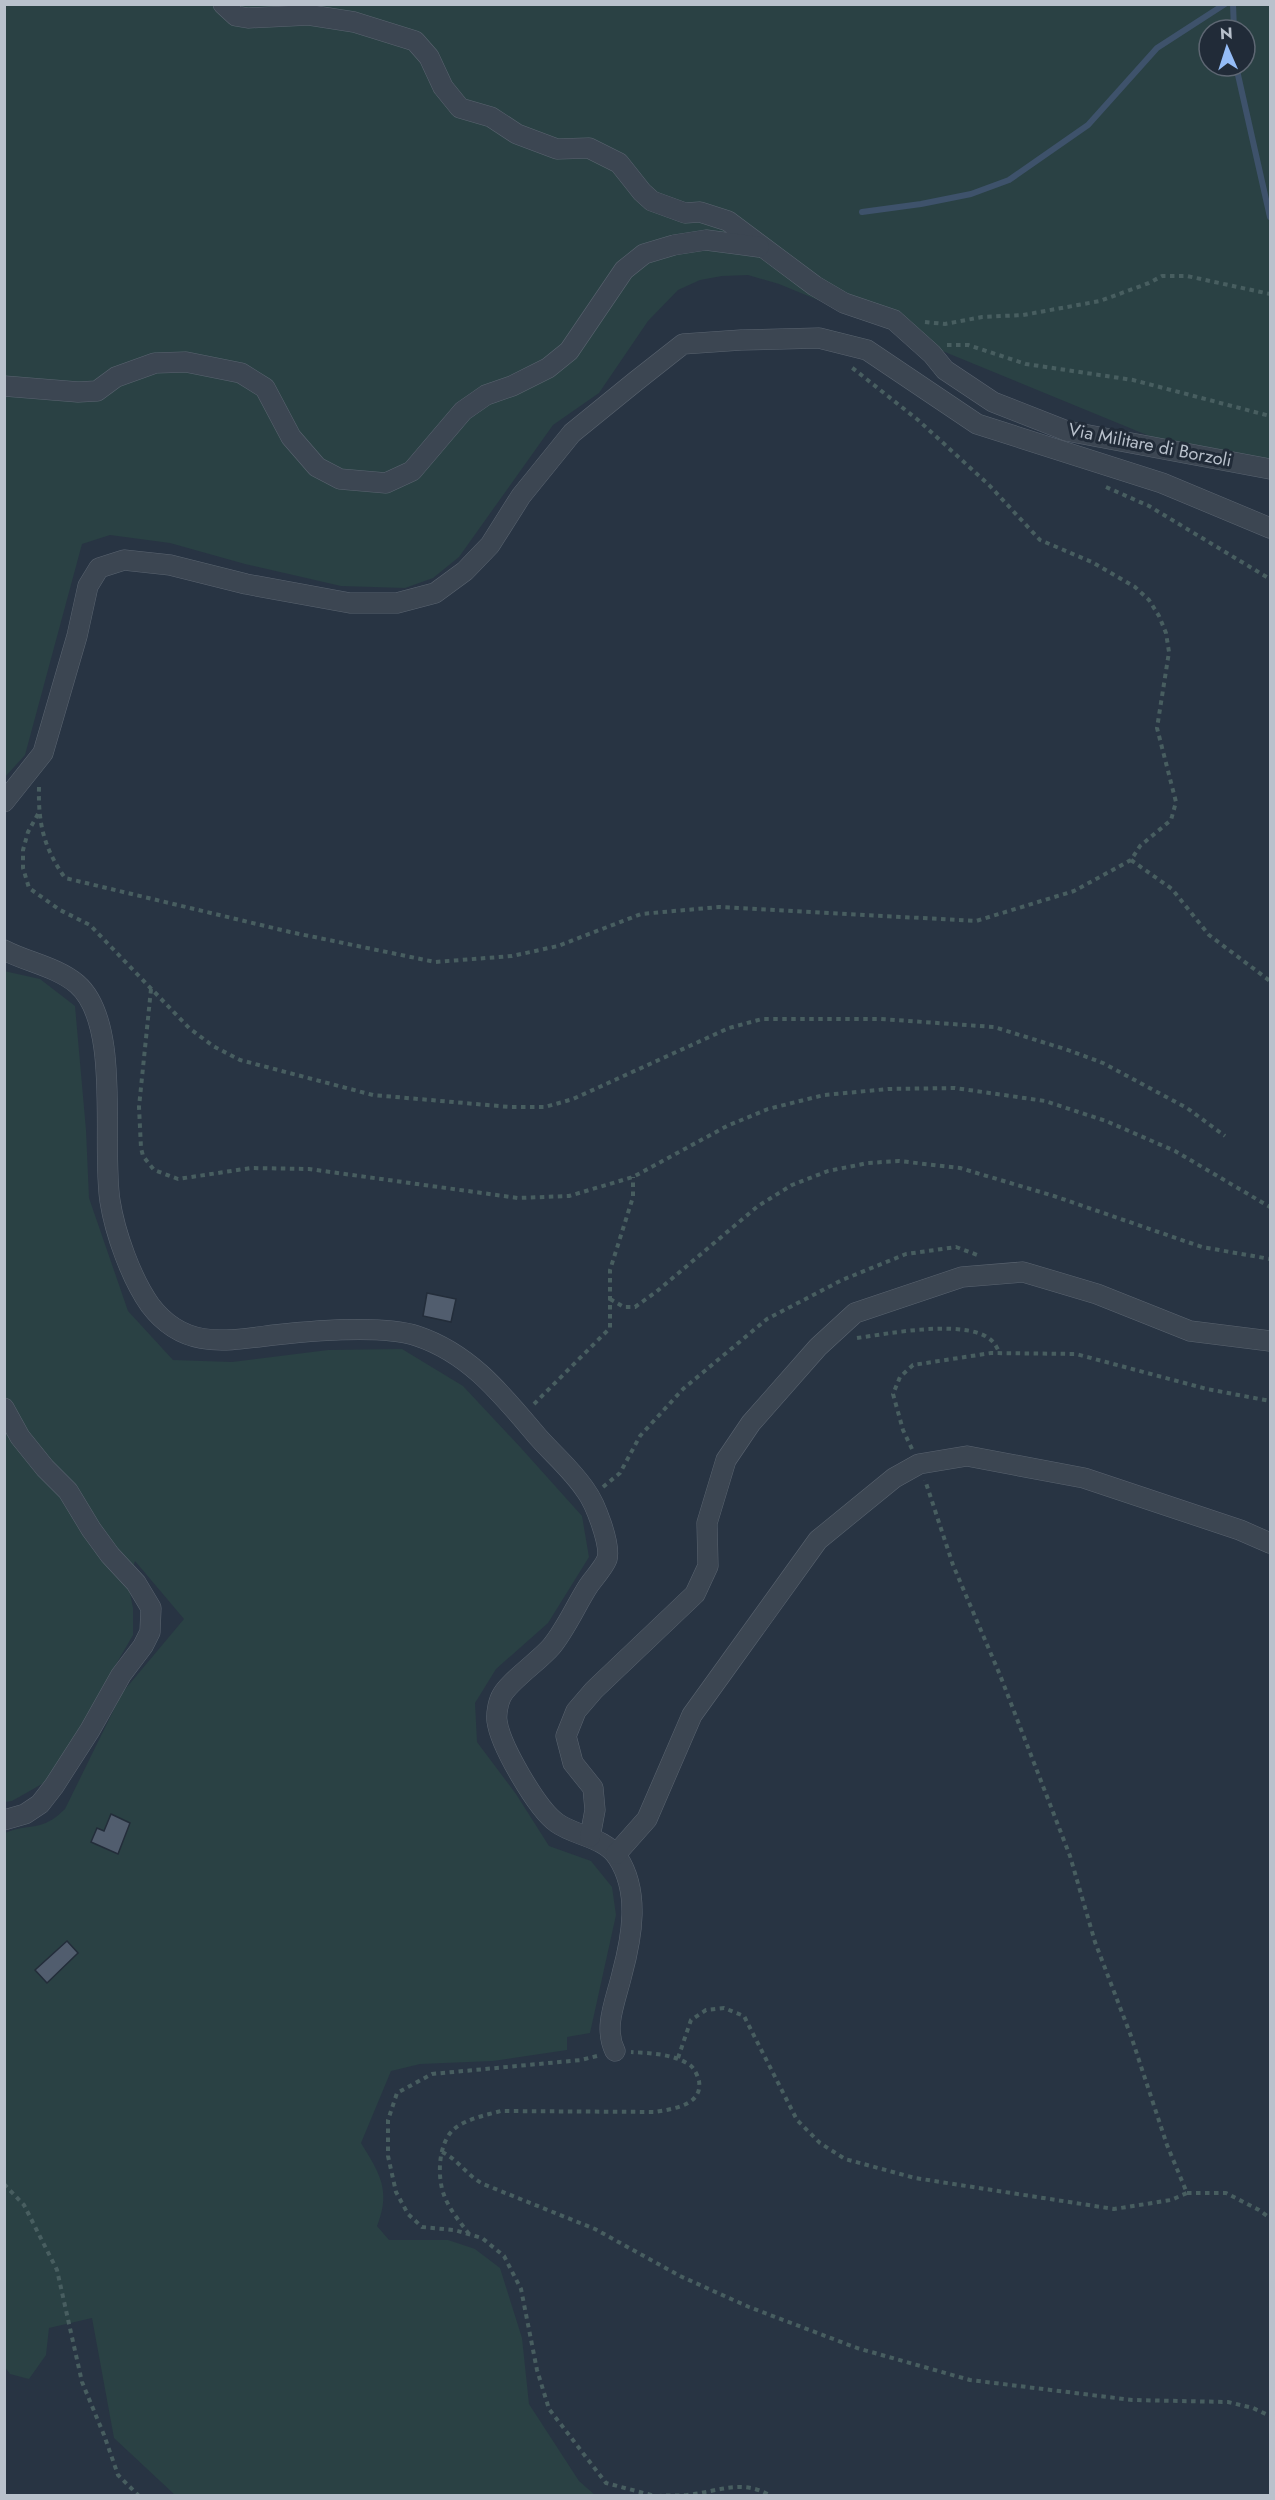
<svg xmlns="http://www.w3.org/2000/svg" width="1275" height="2500" viewBox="0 0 1275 2500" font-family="Jost,sans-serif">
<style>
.green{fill:#2a4144;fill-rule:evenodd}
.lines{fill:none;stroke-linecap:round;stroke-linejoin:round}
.stream{stroke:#3e526b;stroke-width:6}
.building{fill:#515d6e;stroke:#232d3a;stroke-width:1.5}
.minor-casing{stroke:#5a6470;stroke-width:21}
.path{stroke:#485e60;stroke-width:4;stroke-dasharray:4.5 4.5;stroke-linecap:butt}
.minor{stroke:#3c4652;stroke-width:20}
.labels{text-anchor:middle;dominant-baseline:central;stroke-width:6;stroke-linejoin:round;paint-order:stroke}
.street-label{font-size:18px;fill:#b9c1cc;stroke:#212b38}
</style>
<rect width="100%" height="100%" fill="#283443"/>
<g class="green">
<path d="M5 5H1270V478L1215 463 779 284 748 275 722 276 700 280 678 290 648 321 599 393 553 425 459 557 433 578 405 588 341 586 245 564 170 543 110 535 82 544 25 755 5 777ZM1209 30H1245V66H1209Z"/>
<path d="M4 971 40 979 75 1006 86 1130 89 1198 128 1311 173 1360 232 1362 328 1350 402 1349 463 1386 521 1448 582 1516 589 1557 548 1623 496 1669 475 1703 477 1742 516 1794 549 1846 591 1861 612 1887 616 1915 590 2033 567 2037V2050L493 2061 420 2064 391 2071 361 2143C380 2174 391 2190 377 2226L389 2240H448L475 2249 500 2268 522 2338 529 2404 579 2481 595 2495H175L114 2438 92 2318 49 2328 46 2355 29 2379 10 2374 5 2367V1833C31 1822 41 1833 65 1809L122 1693 184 1619 135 1561 128 1584 133 1608V1635L49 1780 12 1801 5 1802Z"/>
</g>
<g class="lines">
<g class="stream">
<polyline points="1233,4 1234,30"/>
<polyline points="1236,66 1270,217"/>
<polyline points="862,212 921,204 971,194 1009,180 1088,125 1157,48 1225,4"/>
</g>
</g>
<g class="building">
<polygon points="427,1293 456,1299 451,1322 423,1316"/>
<polygon points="111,1814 130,1823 118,1854 91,1842 97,1828 104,1831"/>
<polygon points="67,1941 78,1953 47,1983 35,1970"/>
</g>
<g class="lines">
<g class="minor-casing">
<g id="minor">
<polyline points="223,4 236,16 248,18 309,15 354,22 415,41 429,57 443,87 460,108 491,117 517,134 557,149 589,148 619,163 642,192 652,201 685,213 700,212 728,221 815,286 844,303 894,320 932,354 945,370 993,402 1067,431 1270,469"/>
<polyline points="4,386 78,392 97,391 116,377 155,363 186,362 241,373 265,388 291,437 317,467 340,479 386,483 412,471 463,411 486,395 512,386 548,368 569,351 624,270 644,254 674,245 706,240 759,247"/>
<polyline points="4,802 43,753 77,636 88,586 99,568 124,560 170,565 246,584 350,603 397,603 435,593 465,571 490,545 521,496 572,433 636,381 683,344 741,340 819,338 867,350 977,424 1162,483 1270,528"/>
<path d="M4 950C27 962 57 967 77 984 122 1023 101 1144 110 1201 115 1233 131 1278 150 1305 184 1350 225 1341 274 1335 311 1331 383 1325 417 1336 471 1354 503 1396 538 1437 554 1455 573 1471 586 1491 595 1503 611 1544 607 1559 604 1567 594 1578 589 1585 576 1605 566 1629 551 1647 539 1661 507 1683 501 1697 498 1703 496 1715 497 1721 500 1745 537 1809 557 1823 575 1836 605 1837 618 1858 640 1892 632 1937 622 1974 616 2000 603 2027 615 2051"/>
<polyline points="4,1408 20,1437 45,1468 68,1491 91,1529 110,1555 136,1583 151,1608 150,1632 143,1646 121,1675 90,1730 54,1786 40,1804 25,1814 4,1820"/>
<polyline points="590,1837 595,1810 593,1788 573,1763 566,1736 576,1711 594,1690 695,1594 708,1566 707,1523 726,1460 751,1423 818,1347 855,1313 962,1277 1023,1272 1097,1294 1190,1331 1270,1341"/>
<polyline points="616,1854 647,1819 692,1715 818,1540 894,1478 919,1464 967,1456 1084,1478 1240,1530 1270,1543"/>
</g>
</g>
<g class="path">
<polyline points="925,322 945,324 982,317 1023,315 1100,301 1149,283 1162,276 1187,276 1270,294"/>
<polyline points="947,345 968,345 1026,364 1133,380 1270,416"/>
<polyline points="1106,487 1149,506 1270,579"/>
<path d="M39 787C38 824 44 848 65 878L290 932 435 962 512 956 558 946 641 914 719 907 976 921 1074 891 1131 860 1140 846 1171 820 1176 802 1157 728 1169 652 1166 633 1159 616 1149 600 1135 587 1092 562 1040 540 989 485 918 420 850 366"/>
<polyline points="38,814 28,832 23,850 23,868 29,888 60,910 90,925 189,1028 213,1046 240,1060 373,1095 510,1107 545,1107 573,1099 729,1028 762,1019 881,1019 994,1027 1068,1050 1103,1063 1187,1108 1225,1136"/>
<polyline points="1131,860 1172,889 1209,935 1270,981"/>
<polyline points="151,989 139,1107 141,1148 143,1156 154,1170 178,1179 251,1168 309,1169 518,1198 569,1196 633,1177 727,1126 768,1109 824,1095 888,1089 955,1088 1045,1101 1106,1121 1175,1151 1270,1207"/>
<polyline points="610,1299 624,1307 635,1307 656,1292 758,1206 792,1185 828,1171 868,1163 899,1161 960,1168 1054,1196 1202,1247 1270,1259"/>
<path d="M857 1338C887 1334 971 1317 993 1342 996 1345 998 1350 1000 1354"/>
<polyline points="534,1404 610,1328 610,1270 633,1197 633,1177"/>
<polyline points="912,1449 903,1430 893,1394 900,1377 913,1365 991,1353 1076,1354 1207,1389 1270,1401"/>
<polyline points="603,1487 620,1473 640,1436 683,1389 767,1319 842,1280 906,1254 956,1247 980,1256"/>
<polyline points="597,2056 581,2060 432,2074 397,2093 388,2120 388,2156 396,2192 408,2214 422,2227 454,2230 482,2238 504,2256 521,2289 537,2370 549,2409 606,2483 655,2496"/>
<polyline points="678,2058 691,2020 706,2010 724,2008 744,2016 797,2120 820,2143 845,2159 915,2178 1114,2209 1171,2200 1187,2193 1167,2145 1131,2036 1095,1942 1070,1856 1000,1675 953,1565 925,1480"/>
<path d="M442 2152C459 2160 466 2175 483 2184L595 2229 680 2276 749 2307 857 2348 970 2380 1132 2400 1228 2402 1253 2408 1270 2416"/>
<polyline points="4,2184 24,2205 57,2270 82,2382 104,2435 118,2475 139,2496"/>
<polyline points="1187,2193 1226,2193 1259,2210 1270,2218"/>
<path d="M469 2234C460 2222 449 2209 444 2195 437 2177 438 2143 454 2129 466 2119 486 2115 501 2111L655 2112C673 2109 703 2105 699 2081 698 2076 694 2068 690 2065 674 2054 650 2053 631 2052"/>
<path d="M657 2496C667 2495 677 2496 687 2495 718 2492 741 2478 771 2496"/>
</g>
<use href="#minor" class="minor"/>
</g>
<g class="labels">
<g class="street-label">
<text transform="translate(1150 445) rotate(11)">Via Militare di Borzoli</text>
</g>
</g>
<rect width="1275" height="2500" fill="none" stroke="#b9c1cc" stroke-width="12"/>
<g transform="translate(1227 48) rotate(357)"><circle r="28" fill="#212b38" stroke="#5e6773" stroke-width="1.5"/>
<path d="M0-4.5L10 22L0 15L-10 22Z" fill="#94bcf6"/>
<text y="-9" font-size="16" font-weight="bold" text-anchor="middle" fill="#b9c1cc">N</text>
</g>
</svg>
